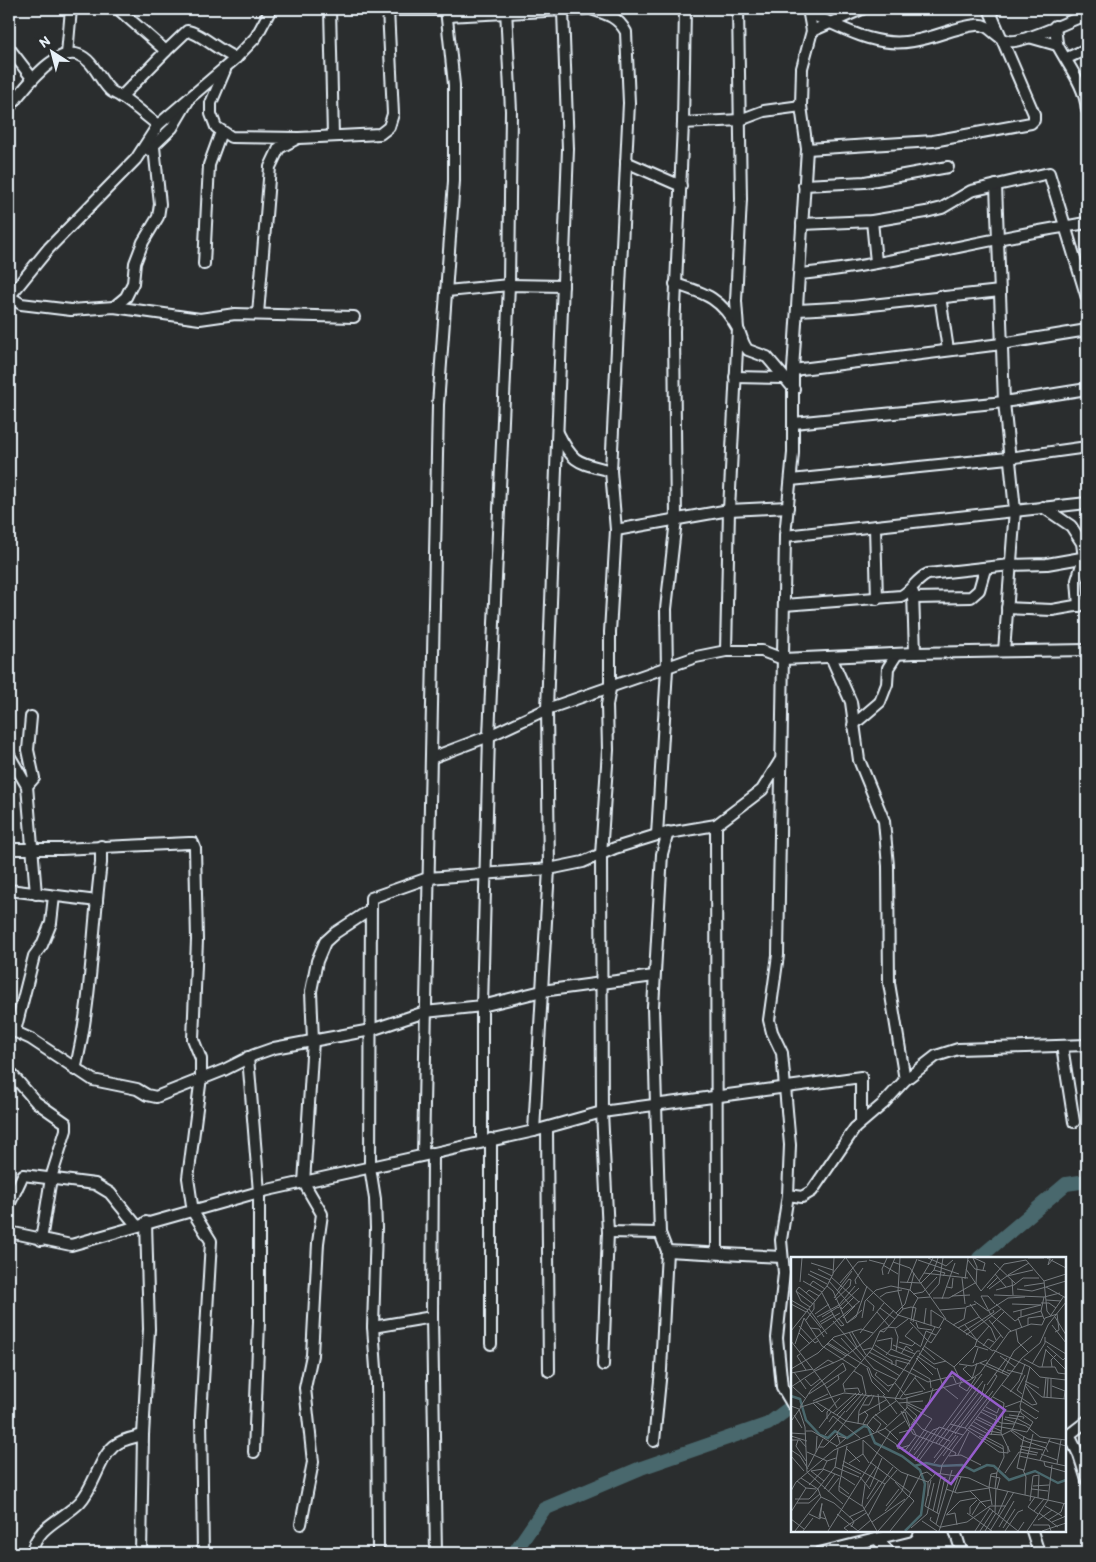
<svg xmlns="http://www.w3.org/2000/svg" width="1096" height="1562" viewBox="0 0 1096 1562" font-family="Itim,sans-serif">
<style>
.lines{fill:none;stroke-linecap:round;stroke-linejoin:round}
.river{stroke:#4a686d;stroke-width:14}
.minor-casing{stroke:#e8f1f8;stroke-width:14}
.minor{stroke:#2a2d2e;stroke-width:10}
.inset-river{fill:none;stroke:#4a686d;stroke-width:2.5}
.inset-road{fill:none;stroke:#767b7f;stroke-width:1}
.view{fill:#965dcd;fill-opacity:0.15;stroke:#965dcd;stroke-width:2.5}
.inset-edge{fill:none;stroke:#e8f1f8;stroke-width:2.5}
</style>
<rect width="100%" height="100%" fill="#2a2d2e"/>
<filter id="ink" filterUnits="userSpaceOnUse"><feTurbulence type="fractalNoise" baseFrequency=".02" numOctaves="2"/><feDisplacementMap in="SourceGraphic" scale="10" xChannelSelector="R" yChannelSelector="G"/><feConvolveMatrix kernelMatrix="1 2 1 2 8 2 1 2 1" color-interpolation-filters="sRGB"/></filter>
<g filter="url(#ink)">
<g class="lines">
<g class="river">
<polyline points="979,1258 1066,1184 1087,1181"/>
<polyline points="514,1553 544,1509 641,1468 768,1424 792,1406"/>
</g>
<g class="minor-casing">
<g id="minor">
<path d="M118 9 166 51 187 31C199 32 220 52 236 58"/>
<polyline points="330,9 333,136"/>
<path d="M591 9C607 14 618 17 626 32L629 103 611 471 616 530 610 632V689L607 705 608 750 601 855 602 1112 608 1232 603 1365"/>
<polyline points="388,10 446,10"/>
<path d="M809 13C843 28 875 48 913 41 935 38 955 27 976 25 991 23 995 39 1009 41 1022 44 1072 20 1087 14"/>
<polyline points="447,16 586,9"/>
<path d="M1055 26C1056 32 1056 41 1058 46 1069 67 1085 86 1087 110"/>
<polyline points="812,31 862,9"/>
<polyline points="1029,37 1057,45"/>
<polyline points="9,48 32,78"/>
<polyline points="67,54 71,9"/>
<polyline points="1067,58 1087,49"/>
<polyline points="225,70 211,103 211,114 216,127 231,137 299,138 380,134 389,127 393,114 388,9"/>
<polyline points="121,97 166,51"/>
<path d="M9 108C21 92 55 46 79 55 93 60 99 79 109 89 112 93 117 94 122 97 134 105 146 116 158 125"/>
<polyline points="683,123 740,120 764,111 801,106"/>
<polyline points="807,149 933,141 1031,123 1034,120 1034,114 989,9"/>
<polyline points="149,150 172,128 188,101"/>
<polyline points="626,162 681,186"/>
<polyline points="804,185 865,182 948,167"/>
<polyline points="996,185 1004,402 1015,510 1004,651"/>
<polyline points="872,221 876,262"/>
<polyline points="802,224 872,221 926,212 942,208 971,191 1049,173 1087,298"/>
<polyline points="204,264 209,165 221,132"/>
<path d="M801 274C897 264 991 237 1087 223"/>
<path d="M675 284C706 293 722 299 738 329 742 336 742 344 748 350L767 357 794 389"/>
<polyline points="447,291 509,285 563,286"/>
<polyline points="9,296 21,304 71,310 114,307 200,319 235,314 354,317"/>
<polyline points="940,296 948,350"/>
<polyline points="9,297 49,248 136,159 158,125 236,58 256,37 271,9"/>
<polyline points="114,307 126,297 133,283 135,263 143,242 158,217 160,204 154,147"/>
<polyline points="798,310 853,307 1000,291"/>
<polyline points="258,314 270,167 279,148 296,139"/>
<polyline points="793,370 1001,344 1087,330"/>
<polyline points="735,377 783,378"/>
<polyline points="794,423 1004,402 1087,389"/>
<path d="M558 433C574 465 578 462 611 471"/>
<polyline points="791,480 1008,458 1087,447"/>
<polyline points="1043,507 1071,526 1082,543 1084,558 1077,580 1079,606"/>
<polyline points="875,527 877,599"/>
<polyline points="616,530 729,510 788,507"/>
<polyline points="785,536 1087,503"/>
<polyline points="913,593 915,653"/>
<polyline points="913,598 971,597 979,590 985,569"/>
<path d="M784 605 901 596C912 591 916 579 928 574L1010 565 1047 564 1087 557"/>
<polyline points="1007,608 1052,610 1087,604"/>
<polyline points="726,651 729,510 738,329 736,301 741,199 738,9"/>
<polyline points="831,657 851,702 859,760 884,821 888,866 889,983 905,1080"/>
<polyline points="853,725 880,702 887,684 888,668 897,654"/>
<polyline points="9,755 27,786 36,894"/>
<polyline points="431,758 489,736 547,709 696,657 726,651 762,651 783,659 915,653 1087,650"/>
<polyline points="27,786 34,778 28,750 31,717"/>
<polyline points="716,825 717,1253"/>
<polyline points="657,835 667,669 666,609 676,520 674,331 683,123 685,9"/>
<polyline points="9,849 61,849 189,843 193,843 195,848 197,940 193,1039 201,1059 201,1077 188,1178 193,1212 211,1241 201,1417 203,1553"/>
<polyline points="9,890 97,901"/>
<polyline points="9,1029 31,1039 93,1080 137,1089 147,1095 156,1097 224,1070 254,1055 274,1048 371,1030 425,1012 482,1006 542,991 654,976"/>
<polyline points="15,1031 34,956 42,945 51,923 54,896"/>
<polyline points="1062,1046 1074,1122"/>
<polyline points="248,1057 259,1192 259,1322 254,1452"/>
<path d="M75 1070C92 1002 92 932 101 863V846"/>
<polyline points="9,1071 36,1102 66,1123 66,1130 51,1178 41,1240"/>
<polyline points="547,1128 549,1371"/>
<polyline points="534,1131 549,869 547,709 568,149 563,11"/>
<polyline points="491,1139 491,1344"/>
<polyline points="482,1141 482,1006 489,736 509,285 511,111 506,9"/>
<polyline points="433,1153 432,1317 436,1553"/>
<polyline points="423,1155 438,405 454,181 454,85 446,9"/>
<polyline points="788,1195 802,1197 812,1191 855,1128 883,1104 905,1080 936,1056 958,1049 1087,1045"/>
<polyline points="9,1205 23,1175 95,1184 110,1193 137,1226"/>
<polyline points="9,1232 71,1245 259,1192 534,1131 602,1112 861,1077 861,1122"/>
<polyline points="608,1232 660,1233"/>
<polyline points="667,1251 782,1257"/>
<polyline points="373,1327 432,1317"/>
<polyline points="792,1404 782,1387 777,1338 784,1273 781,1240 788,1195 790,1145 782,1053 772,1032 769,1020 778,955 785,536 793,453 793,370 807,149 801,106 802,68 812,31 808,9"/>
<polyline points="1069,1435 1079,1455 1087,1480"/>
<polyline points="1065,1438 1087,1421"/>
<polyline points="654,1441 661,1370 667,1251 660,1233 653,1007 662,854 668,832"/>
<polyline points="301,1524 313,1462 305,1388 312,1355 318,1243 322,1214 304,1183 313,1040 311,991 317,961 325,942 335,933 370,910"/>
<polyline points="955,1531 962,1553"/>
<polyline points="1032,1531 1039,1553"/>
<polyline points="877,1539 890,1553"/>
<path d="M32 1553C36 1526 64 1519 80 1502 95 1486 98 1460 114 1446 122 1439 133 1438 143 1435"/>
<polyline points="141,1553 143,1435 149,1329 146,1222"/>
<polyline points="378,1553 377,1382 373,1327 376,1228 375,1199 370,1167 371,898 428,878 549,869 583,862 615,848 657,835 716,825 762,790 780,761"/>
<polyline points="819,1553 908,1531"/>
</g>
</g>
<use href="#minor" class="minor"/>
</g>
</g>
<g transform="translate(791 1257)">
<rect width="275" height="275" fill="#2a2d2e"/>
<path class="inset-river" d="M0 139 9 142 15 163 29 178 37 181 44 174 56 181 73 169 77 170 84 186 111 199 129 213 134 227 130 258 114 274M123 209 135 206 149 209 171 208 183 214 196 208 203 209 218 223 244 214 267 226 275 223"/>
<path class="inset-road" d="M55 1 73 27 107 58 148 71 153 62M109 1 107 34 112 52M137 1 151 7 148 27 138 38M152 1 151 7 155 9 162 3M182 1 186 10 185 27M183 1 194 6 192 13M237 1H253M256 1 275 11M259 1 257 8 262 2M78 3 93 7M127 3 168 17M177 3 184 12 195 14M102 5 119 11 155 62M20 6 42 13M203 6 225 27M92 8 107 17M27 12 41 19M175 12 190 34 213 7 235 3 253 24 256 54 260 59M143 13 154 16 152 19M19 14 39 23M42 16 54 1M133 16 142 1M17 17 36 27M97 17 104 1M204 17 215 30M92 18 91 12 96 1M217 18 238 6M40 20 68 45M171 21 174 47M174 22 177 1M221 23 222 38M12 24 31 35M38 24 62 51M128 24 133 16 177 21M253 24 275 17M9 25 11 1M109 25 130 26 143 13 147 1M49 26 67 5 76 4M116 26 126 2M65 27 64 23 72 11M19 28 22 24 34 32M36 29 42 34 56 66M233 29 253 26M156 30 161 31 162 21M255 30 275 24M196 31 207 20M198 32 216 19 242 13M226 32 241 34 255 30 275 41M119 33 123 16M205 33 223 28 232 21H248M5 34 8 30 25 44M5 34 10 44 19 50M5 34 22 47M46 34 61 14M15 36 18 33 28 39M31 36 44 61 50 69 53 68 47 61M122 37 132 35 146 20M203 38 253 40 269 36M161 39 179 38M190 39 200 58 220 74M190 39H197L204 47M89 40 95 36 111 33M253 40 250 54 253 62M43 41 58 22 60 23M142 41H158L184 26M75 42 83 49 82 54M151 42 164 6M0 43 17 53M44 43 59 29 60 23M255 43 270 44M183 44 197 54M250 46H258L265 51M0 47 15 55M179 47 189 61 200 71 205 83M205 47 224 64 227 62M221 47 250 48M50 50 51 52 63 40M47 51 68 31M89 51 104 62M18 52 36 77M140 53 202 94M140 53V69M149 53 174 51M230 53V60L227 61 231 71M16 54 30 71M197 54 217 41 234 40M86 55 98 69M222 55 250 48M105 56 114 47 118 33M24 57 38 47M260 58 273 39M26 60 48 48 64 29M31 60 47 50M230 60 250 54M264 60 275 78M13 61 31 89 65 111M52 61 64 49M71 61 74 44 85 33 100 29 119 33 127 41 139 40M15 63 23 52V46M198 63 212 81M42 64 83 112 106 123M120 64 122 50 127 41M29 65 42 57M119 65 136 83M125 65 127 71 141 73M56 66 65 60 76 29M56 66 71 53M30 67 49 56M133 67 135 51M201 67 213 55M162 68 173 62 175 50 185 47M174 68 186 83 184 89 197 93M237 68V61L252 59M261 68 275 86M8 69 24 86 27 84M122 70 114 79 130 90M144 70 104 142 131 172 159 184M19 71 28 72 33 80M167 71 188 60M104 72 107 80 105 94M225 73 227 85 237 95M0 74 36 29 42 17 43 1M89 74 93 75 112 52 120 50 125 51 122 65M58 75 66 90M61 75 75 98 109 119M172 75 203 55 202 53M264 75 268 73 266 57M8 76 19 87M69 76 93 46M175 78 210 52M50 81 70 103M41 82 58 95M136 83 140 86 150 71M186 83 198 69M0 84 34 128 46 151M86 84 101 81 100 92M254 84 275 97M108 85 121 89 124 86M37 86 78 111 81 119 98 135M4 87 13 61M36 87 55 99M84 88 99 98 120 104M102 88 124 97M130 89 135 74 145 78M133 89 163 110 184 89M192 89 197 82 203 85M256 89 272 103 275 100M131 91 144 103M198 92 210 78M72 93 80 91 101 104V108M202 93 239 110 249 120 275 123M255 93 275 113M8 95 69 44M78 95 137 125 162 119 165 126M128 96 143 107 155 104M9 97 6 99 15 113M110 97 115 89 122 94M95 98 100 92 121 101M126 99 145 112M209 99 224 110M125 101 142 118M233 102 248 110H264L267 116 275 117M182 106 187 91M189 106 218 119M195 106 219 117M168 107 181 109 196 103M241 107 254 86V80M105 108V103L119 107M176 109 172 112 181 121M163 110 171 126M251 110 255 92M261 110 260 103 266 97M76 111 81 125 94 138M120 111 139 122 140 131M146 111 152 130 167 142M0 112 27 96 43 80 70 72 82 76M23 113 37 103 43 106M216 113 232 117M63 114 71 119 75 137M3 115 15 132M86 115 84 118 97 129 103 127M0 116 22 112M211 116 223 94 241 79M124 121 134 133M260 121V141M14 122 20 129 29 122M181 122 186 106M234 124 248 131M104 126 114 138 132 134M170 126 168 129 176 134 185 120M235 127 251 140 275 142M196 128 216 101M211 128 241 148 246 147 234 128M261 129 274 134 273 142M0 130 24 114 51 102 78 81 103 53M2 130 14 141M36 131 48 122 47 118M199 131 206 119 203 117M54 132 67 131 69 136M54 135 52 127 81 92 89 74 97 70 105 71 117 62M97 135 126 94H129M219 135 228 124 234 107M18 137 55 113 52 106M87 137 89 154M231 137 226 133 234 118M92 138 106 157M202 140 213 146 210 176 219 195M253 140 255 121M109 141 125 119M256 141 257 121M200 143 214 153M22 144 37 137M25 145 55 164 76 168 83 175M22 146 31 155 35 151M108 146 132 144M117 146 132 153M72 148H78L83 138M0 149 8 152 14 170 16 215 52 247M134 149H137L142 131M9 150 20 133 52 106M116 150 126 159 120 168M195 150 206 156 208 151M214 150 230 144 248 155M230 152 245 162 247 160M192 153 206 159 200 178M110 154 122 177 152 189 165 196 164 198M214 154 229 155M55 155 72 136M190 155 210 166 223 167M42 156 65 136M111 156 114 155 119 169M84 157 96 168M3 158 11 171M46 158 68 136M68 158 95 143M218 158 233 160 232 162M82 160 90 167 85 175M187 160 205 169 236 175M214 160 227 162 240 169M36 162V155L49 141M185 162 210 174M213 162 235 169 249 180 275 183M1 163 10 150 53 136 112 142 179 123 189 116 218 75 240 67 251 68 254 61 266 57M38 165 42 159 69 181M183 165 198 174 210 176M67 167 68 154 76 140 81 138M72 167 77 158 73 154M159 167 174 171 208 195 217 196V189M76 168 82 160 105 144M180 168 197 177 211 178 221 173 229 154M28 171 40 155M174 171 202 134M178 171 212 189 213 200 206 215 204 231M221 173 237 182 256 186M15 174H21L46 189M220 174 231 183 255 191 257 195M87 175 105 187 107 192 119 188M236 175 242 165 230 156 229 149 239 110M0 176 15 177M108 176 122 172 125 178M164 177 199 131M34 178 54 154M0 179 16 184M188 179 212 192M0 183H9L15 190M7 183 5 189 15 204M72 183V197L78 206M72 183 85 195M107 183 99 175 114 164M142 184 191 117M257 184 275 189M49 186 46 176 75 137M145 186 192 124M148 187 188 135M56 189 48 229 58 237M229 189 252 193M28 190H33L46 177M45 190 55 181 46 179M56 192 69 205M229 192 247 196M0 193 9 199 17 212M123 193 137 174M16 195 36 204M25 195 26 179M85 195 110 215 137 225M113 195 126 178M117 197 141 162 117 148M250 197 266 203M123 198 142 173 148 171M167 198 178 175M0 199 13 214M152 199 167 179M158 199 170 198 190 208M228 199 275 209M143 201 190 139 194 127M249 203 259 182M52 204 94 227 106 213M124 204 148 170 172 178M79 205 120 236M127 205 142 185M253 205 254 209 275 215M58 206 72 197M143 206 165 178M266 207 270 183M51 208 70 217M17 210 32 182M44 210 68 220M85 210 74 227 71 248 86 274M32 212 36 204 45 201M232 213 235 220 234 238M233 213 226 211 233 179M20 214 32 212 49 219M20 214 33 224M233 214 242 177M214 216 228 195 246 198M149 218 151 208 163 190 231 101 249 86 257 68 275 45M50 219 64 228M199 219 209 221 206 232M69 220 79 232M140 223 134 249 148 257M6 224 15 231 25 232M104 225 117 239M18 228 33 212M48 229V234L71 249M242 229 258 228M79 230 91 201M33 232 44 217M155 232 166 236 198 231M241 232 257 234M0 234 5 225 43 193 93 172 116 151V140M179 234 195 250M37 235 48 221M164 235 170 220M137 239V225L145 216 178 221 197 230 275 247M30 240 43 246 61 262 63 265 60 270M244 240 237 250 247 257M4 242H18L22 238 44 210 47 192M76 242 88 223M239 244 242 219 248 218 247 241M6 246H18L29 237M31 247 28 260 35 262M201 248 198 230 200 217 206 216M95 249 108 232M254 249 271 259M197 250 227 274 233 265M73 252 102 210M32 254 38 270M94 254 111 234 117 217M142 254 150 219M243 254 253 242M0 255 15 231M204 255 205 231M146 256 154 220M176 256 201 274M248 256 267 270M18 257 29 262 31 246M46 257 67 274M156 257 169 244 185 241M179 257V250L186 243M207 257 217 234M155 258 164 256 166 268M181 258 189 245 200 243M77 259 94 227M58 260 73 253M140 260 139 263 150 271M0 262 13 272M247 263 261 253M257 263 270 255 273 246M131 264 146 274M81 265 114 242M261 265 275 259M145 267 161 213M242 268H258L260 274M150 270 176 265 199 249H215M208 270 223 244M120 271 136 257 143 226M212 271 224 252M4 274 30 240 27 232 10 221M12 274 22 261M37 274 98 177 99 175 94 171M57 274 53 271 75 256M67 274 80 263M87 274 118 239 130 217 136 215 141 219M99 274 123 244 118 239M148 274 167 220M184 274 199 251M189 274 202 254M194 274 205 256M199 274 223 235M214 274 227 255 232 253M236 274 257 243 261 208M251 274 275 266"/>
<path class="view" d="M161 115 214 153 160 227 107 189Z"/>
<rect width="275" height="275" class="inset-edge"/>
</g>
<rect width="1096" height="1562" fill="none" stroke="#2a2d2e" stroke-width="30"/>
<rect x="15" y="15" width="1066" height="1532" fill="none" stroke="#e8f1f8" stroke-width="2" filter="url(#ink)"/>
<g transform="translate(52 52) rotate(324)" stroke="#2a2d2e" stroke-width="4" paint-order="stroke">
<path d="M0-4L9 19L0 12L-9 19Z" fill="#e8f1f8"/>
<text y="-8" font-size="14" font-weight="bold" text-anchor="middle" fill="#e8f1f8">N</text>
</g>
</svg>
